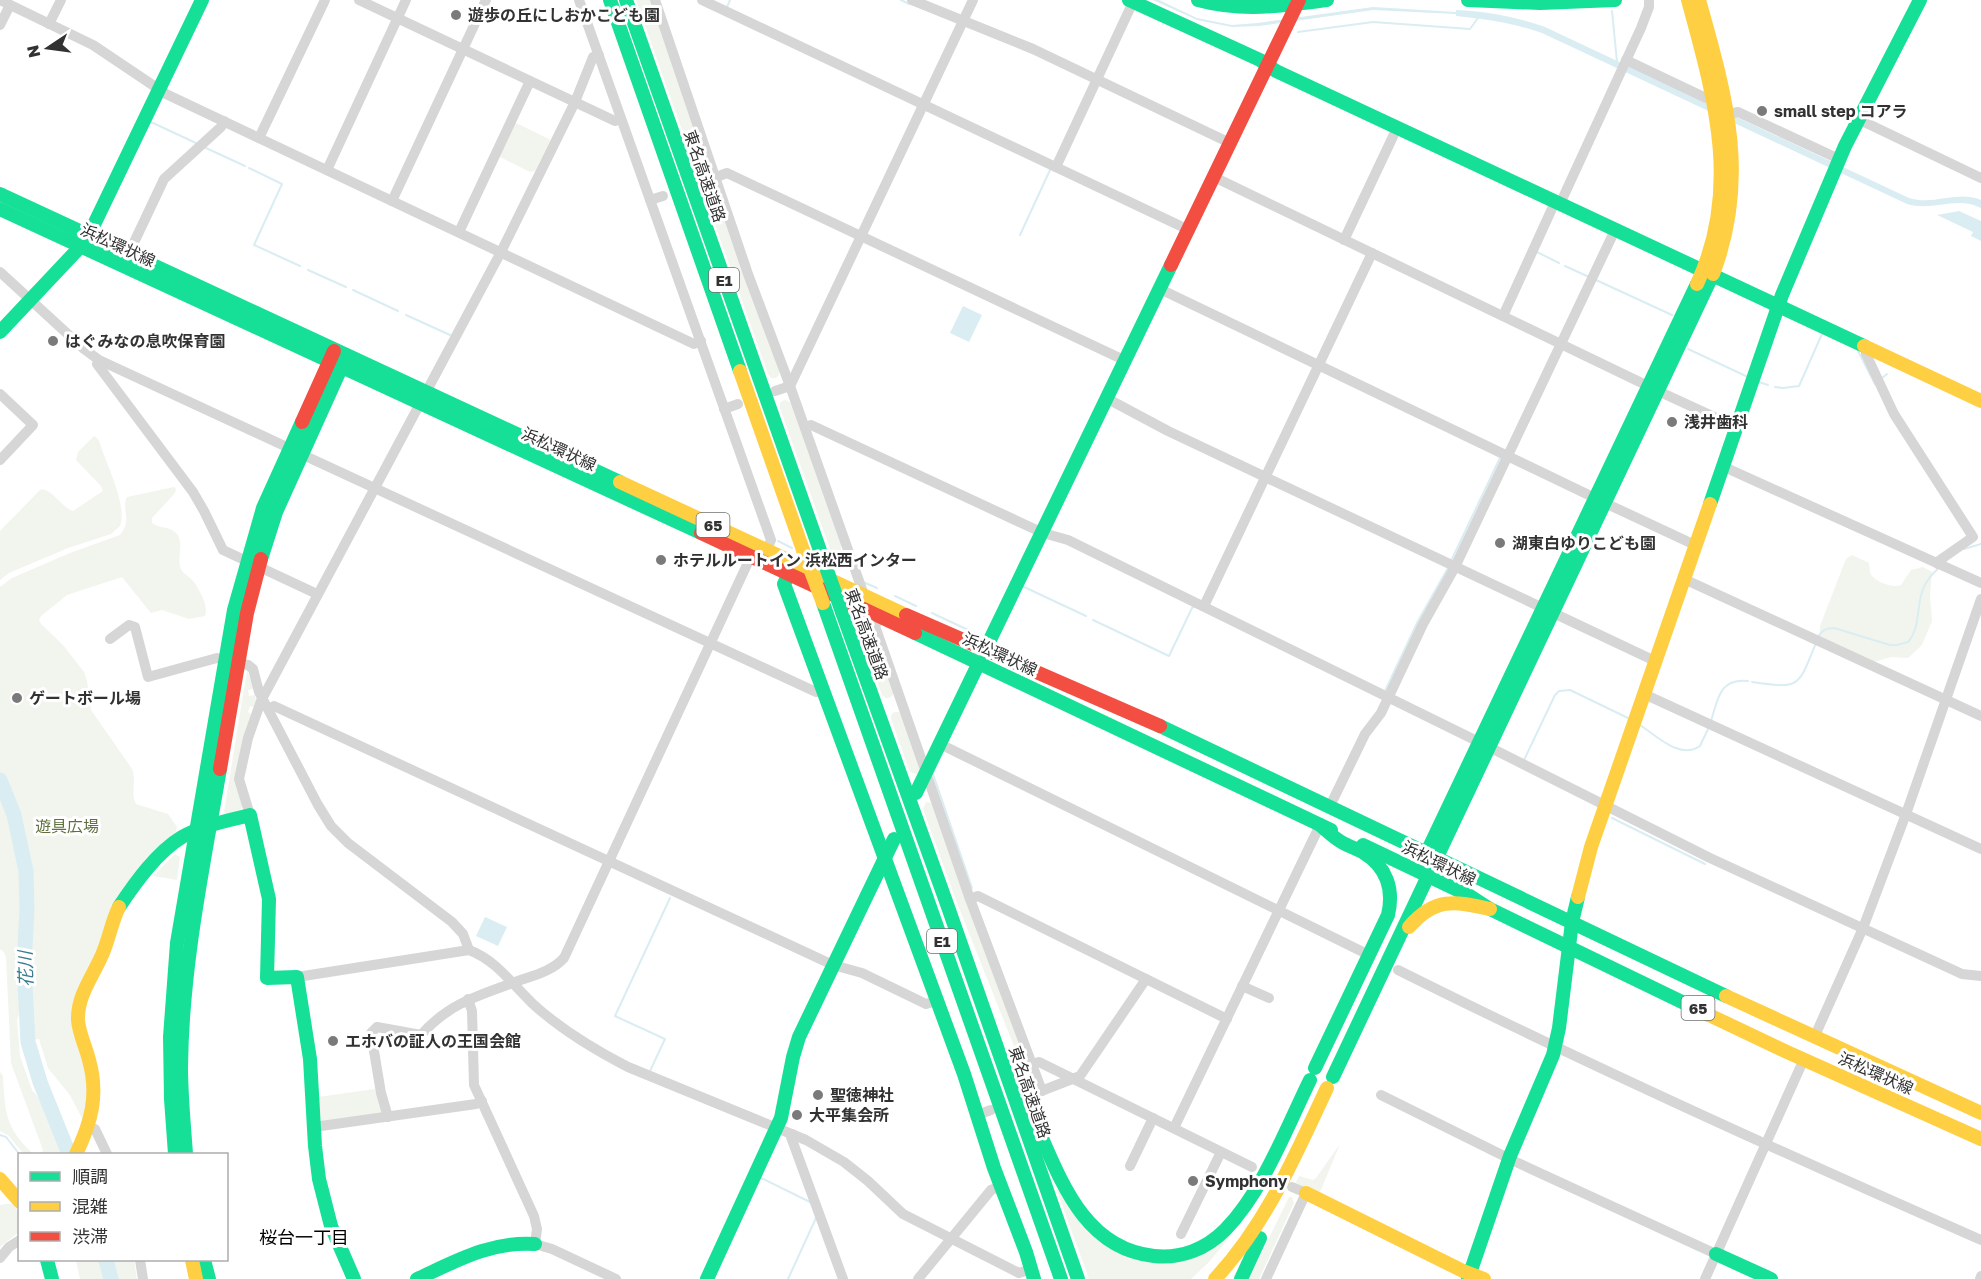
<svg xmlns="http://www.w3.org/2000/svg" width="1981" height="1279" viewBox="0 0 1981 1279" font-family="'Golos Text','Noto Sans JP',sans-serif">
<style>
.green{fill:#f2f5ed}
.water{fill:#daedf2}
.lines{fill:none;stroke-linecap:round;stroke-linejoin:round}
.stream{stroke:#daedf2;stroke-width:2}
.river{stroke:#daedf2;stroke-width:15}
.street{stroke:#d6d6d6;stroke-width:10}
.fast{stroke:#16e098;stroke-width:14}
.slow{stroke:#ffcf43;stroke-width:14}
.jam{stroke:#f24e42;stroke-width:14}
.fast-bridge{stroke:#16e098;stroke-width:14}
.slow-bridge{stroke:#ffcf43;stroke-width:14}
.poi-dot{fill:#7a7a7a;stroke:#fff;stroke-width:2}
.labels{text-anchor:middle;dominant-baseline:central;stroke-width:6;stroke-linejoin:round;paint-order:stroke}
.shield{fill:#fff;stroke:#707070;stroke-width:1.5}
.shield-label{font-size:15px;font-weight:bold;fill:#323232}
.poi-label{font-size:16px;font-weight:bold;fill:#323232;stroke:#fff;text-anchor:start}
.street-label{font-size:16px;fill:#323232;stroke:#fff}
.park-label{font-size:16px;fill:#5d703d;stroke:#fff}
.water-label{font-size:18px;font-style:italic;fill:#3a7d91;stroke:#fff}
.neighbourhood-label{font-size:18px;fill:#000;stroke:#fff}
</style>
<rect width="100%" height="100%" fill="#fff"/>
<g class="green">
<polygon points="636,0 650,0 705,163 702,170 697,170 695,167"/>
<polygon points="516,123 549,139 550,141 535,171 530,172 500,157 500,155 513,124"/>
<polygon points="709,192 716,195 779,370 779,375 776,378 771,378 768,374 706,199"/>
<polygon points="784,400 788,401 792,404 841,544 841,550 838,553 833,552 830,549 780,408 780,403"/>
<path d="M94 436 99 440C105 463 128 504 120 526L111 534 68 548 9 573 0 580V531L39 491 42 489C55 492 61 507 73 511L103 491 101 486 76 460 78 452Z"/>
<path d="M174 487 176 489 175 493 152 518V523C159 529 171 526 177 534 185 545 175 560 182 571 185 575 190 577 193 581 199 589 209 606 205 616L189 619 162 610 151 613 122 577 67 595 41 616 39 620 41 624 63 645 84 672 87 681 91 710 132 769C137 781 130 793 136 804L168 814 177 827 175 835 101 945 79 992 89 1081 85 1124 70 1095 48 1068 39 1039 31 1040 26 965 30 905H22L24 911 21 965 23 1002 17 1020 20 1056 32 1090 44 1104 63 1154H40L43 1150 11 1063 6 957 4 952 0 949V587L12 578 70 553 120 535C133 519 121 511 127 497Z"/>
<path d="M1852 555 1869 563C1870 568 1869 574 1873 577 1879 583 1893 588 1901 585L1911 570 1923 567 1932 572 1930 595 1932 621 1922 645 1908 658 1891 657 1874 662 1820 637V626L1846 559Z"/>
<polygon points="865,628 870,628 873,632 893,690 893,695 889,698 885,698 882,695 861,636 861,632"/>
<polygon points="247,670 254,689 248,690 249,696 255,695 256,701 254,707 250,706 248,712 251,714 244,737 242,807 239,813 228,815 224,812"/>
<polygon points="894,712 899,712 902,716 919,766 919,771 917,774 912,773 909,770 891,719 891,715"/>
<polygon points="926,802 931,803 933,806 1034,1084 1033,1085 1029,1084 957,903 923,809"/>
<polygon points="175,854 180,857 177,880 153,876"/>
<path d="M0 1072 3 1076C5 1113 5 1127 33 1154H24L8 1135 0 1131Z"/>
<polygon points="375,1089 382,1111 381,1113 321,1122 318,1097"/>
<polygon points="1340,1144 1320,1192 1298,1185 1296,1182 1299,1176 1313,1180 1316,1178"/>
<polygon points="1056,1188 1129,1259 1231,1236 1209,1262 1191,1279 1089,1279"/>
<polygon points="1289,1197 1292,1197 1294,1203 1259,1279 1249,1279"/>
<polygon points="6,1204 13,1204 19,1213 19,1232 0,1247 0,1205"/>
<polygon points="76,1260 101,1260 106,1279 80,1279"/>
<polygon points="110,1260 134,1260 137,1279 116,1279"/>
</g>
<g class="water">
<path d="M1153 0H1159L1197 18 1232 25 1258 23 1373 7 1456 12V10C1487 11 1516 17 1545 27L1909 198C1934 206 1957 190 1981 200V208C1957 195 1932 212 1907 204L1542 33C1514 23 1486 19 1456 16V14L1373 10 1259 26 1232 27 1197 20Z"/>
<polygon points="1959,211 1981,221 1981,241 1971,236 1973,232 1937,215"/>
<polygon points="963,306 982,315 969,342 950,333"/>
<polygon points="485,917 507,927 498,946 476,936"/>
</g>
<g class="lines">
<g class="stream">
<polyline points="901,0 909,4"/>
<polyline points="727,7 730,0"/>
<polyline points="1612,11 1617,62"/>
<polyline points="1298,32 1373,22 1470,29 1480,15"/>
<polyline points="151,122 198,144"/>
<polyline points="206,148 245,166"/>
<polyline points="249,168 282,184 254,245 300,266"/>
<polyline points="1020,235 1050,170"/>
<polyline points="1537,252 1559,263"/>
<polyline points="1565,266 1589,277"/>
<polyline points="308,270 346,287"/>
<polyline points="1596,280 1672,315"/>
<polyline points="353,290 398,311"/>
<polyline points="406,315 450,335"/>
<polyline points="1688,349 1748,377"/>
<polyline points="1857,349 1875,384"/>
<polyline points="1882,378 1887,374"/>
<polyline points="1759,382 1768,385"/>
<polyline points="1775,387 1783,388 1799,386 1822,334"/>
<polyline points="778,541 792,548"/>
<polyline points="1964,549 1981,544"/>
<polyline points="1451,561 1500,458"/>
<polyline points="863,582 877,588"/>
<polyline points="1022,586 1086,616"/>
<polyline points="895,596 916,606"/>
<polyline points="932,613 983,637"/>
<polyline points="1093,620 1169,656 1193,606 1194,607"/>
<path d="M1818 637C1822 630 1826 628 1834 628L1890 645H1897L1908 642C1926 621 1909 592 1939 568"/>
<path d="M1752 682C1801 689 1798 687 1816 643"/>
<polyline points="1385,691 1418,621 1448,568"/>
<path d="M1711 721C1718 699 1719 678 1748 681"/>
<path d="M1640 725C1657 736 1680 760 1700 746L1709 727"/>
<polyline points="1524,760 1555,695 1559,691 1570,690 1628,718"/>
<polyline points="933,774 972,888"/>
<polyline points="1612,818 1705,864"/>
<polyline points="650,1071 665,1039 615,1016 670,898"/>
<polyline points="0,1135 6,1137 20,1155"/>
<polyline points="759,1177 810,1202"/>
<polyline points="788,1279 816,1218"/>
</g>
<g class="river">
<polyline points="0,780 14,815 26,871 27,910 24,965 28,1042 40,1082 69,1154"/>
<polyline points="106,1260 111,1279"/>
</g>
<g class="street">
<polyline points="0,0 93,45 166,94 694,344 701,341"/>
<polyline points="359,0 615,121 621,119"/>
<polyline points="579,0 771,540 767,550"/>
<polyline points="655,0 748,274 790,386 864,595"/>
<polyline points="702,0 1189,230"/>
<polyline points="912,0 1033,49 1230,143"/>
<polyline points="49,24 61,0"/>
<polyline points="0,25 10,5"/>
<polyline points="1626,60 1706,98 1714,96"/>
<polyline points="1729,114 1738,112 1839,159"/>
<polyline points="1858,119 1981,178"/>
<polyline points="259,138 325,0"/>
<polyline points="1056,167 1133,2"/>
<polyline points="327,170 406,0"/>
<polyline points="1214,177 1648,386"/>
<polyline points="700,183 727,173 1126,361"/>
<polyline points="650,200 663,196"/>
<polyline points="392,201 486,0"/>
<polyline points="1560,204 1641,28 1649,7 1649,0"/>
<polyline points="459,232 530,81"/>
<polyline points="1344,240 1397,128"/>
<polyline points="129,253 164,179 221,127 224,121"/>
<polyline points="0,272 84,349 99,360 289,448"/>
<polyline points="1160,289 1595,498"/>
<polyline points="1503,316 1555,202"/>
<polyline points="1869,347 1866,354 1894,414 1973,537 1940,560 1938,564"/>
<polyline points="99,360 97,364 193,492 204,511 223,550 317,594"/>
<polyline points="775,391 790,386 973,0"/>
<polyline points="1658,391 1736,427"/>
<polyline points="0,394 33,425 0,460"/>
<polyline points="1108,399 1168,431 1655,661"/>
<polyline points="724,409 738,404"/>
<polyline points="805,427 811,425 1043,533 1068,540 1479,742"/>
<polyline points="301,454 816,692 823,690"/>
<polyline points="1722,466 1981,583"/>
<polyline points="1605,503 1695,545"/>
<polyline points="1684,579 1981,716"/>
<polyline points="1204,606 1372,253"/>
<polyline points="880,616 875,626 970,899 1042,1091"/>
<polyline points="110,639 129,625 135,627 148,677 217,658 225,660"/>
<polyline points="238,663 248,665 253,669 259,692 318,805 331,826 348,843 452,922 463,934 469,950"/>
<polyline points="1644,694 1981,849"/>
<polyline points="269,709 274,706 833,965 862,973 926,1004 936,1001"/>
<polyline points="940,744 1363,952"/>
<polyline points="1489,747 1710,858 1962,974 1981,976"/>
<polyline points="1330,806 1365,734 1381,713 1423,624 1455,567 1615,230"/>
<polyline points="250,815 239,779 248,738 261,701 501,252 575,102 593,57 599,55"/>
<polyline points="970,899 978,896 1227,1019"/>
<path d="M1398 970C1590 1066 1785 1154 1981 1240"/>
<path d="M297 977 469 950C496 960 512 984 532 1003 560 1029 595 1050 628 1067L806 1140 844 1162 868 1181 903 1214 1019 1273 1031 1269"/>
<polyline points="1242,986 1269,998"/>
<polyline points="468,999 472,1011 474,1085 534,1216 537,1229 535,1244 552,1249 616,1279"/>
<polyline points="1814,1038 1863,928 1906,814 1981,599"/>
<polyline points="1032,1064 1039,1062 1252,1167"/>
<polyline points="1031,1095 1080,1076 1146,979"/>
<polyline points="1381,1095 1516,1162 1716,1254"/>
<polyline points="977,1115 991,1110"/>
<path d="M388 1117 381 1093 371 1033 377 1027 421 1035C449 1003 480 995 518 981 535 975 552 971 564 958L751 556"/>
<polyline points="89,1127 95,1129 107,1154"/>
<polyline points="314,1127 476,1104 482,1101"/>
<polyline points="1174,1128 1320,825"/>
<polyline points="792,1134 791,1137 843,1279"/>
<polyline points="1130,1166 1153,1118"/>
<polyline points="1181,1234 1221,1152"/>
<polyline points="0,1258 9,1247 20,1240"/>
<polyline points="140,1260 143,1279"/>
<polyline points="918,1279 991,1190 1001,1186"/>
<polyline points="1266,1279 1306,1193 1292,1187"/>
<polyline points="1705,1279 1804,1059"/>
<polyline points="1980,1279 1981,1276"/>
</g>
<g class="fast">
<polyline points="610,0 740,371"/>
<polyline points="626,0 823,559"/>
<polyline points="1129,0 1260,60 1276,71 1864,346"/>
<path d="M1198 0C1242 12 1283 6 1327 0"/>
<polyline points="1468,0 1540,3 1615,0"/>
<polyline points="0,194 620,482"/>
<polyline points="0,209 701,533"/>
<polyline points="0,332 81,246 89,235 202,0"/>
<polyline points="1710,504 1782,295 1845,146 1920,0"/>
<polyline points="261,559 276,512 346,357"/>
<polyline points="789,574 784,584 964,1074 994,1168 1026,1252 1034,1279"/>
<polyline points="823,603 1061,1279"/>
<polyline points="842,612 948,907 1078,1279"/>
<polyline points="915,633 1331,830"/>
<polyline points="1160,726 1726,996"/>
<polyline points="916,793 1171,265"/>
<polyline points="1363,845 1470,896 1490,909 1709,1015"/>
<polyline points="1427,852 1697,284"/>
<polyline points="1437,857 1713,274"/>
<path d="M119 907C135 883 157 852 182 837 203 825 227 821 250 815L269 899 267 978 297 977 310 1059 315 1146 319 1179 331 1226 354 1279"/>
<path d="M1315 1068 1388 915C1394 890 1387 867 1364 853 1358 849 1350 847 1343 843 1334 838 1327 831 1320 825"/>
<polyline points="1333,1077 1437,857"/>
<path d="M1038 1129C1062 1184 1086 1249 1154 1256 1181 1259 1206 1249 1225 1230 1263 1191 1286 1129 1310 1080"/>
<polyline points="175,1154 171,1099 170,1037 177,943 234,610 263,508 302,422"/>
<path d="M186 1154C184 1125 181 1096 181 1067 182 967 203 867 220 769"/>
<polyline points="1716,1254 1771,1279"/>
<polyline points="47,1260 52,1279"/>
<polyline points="204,1260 209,1279"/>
<path d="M417 1279C456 1261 491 1241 535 1244"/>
<polyline points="707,1279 781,1118 793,1057 799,1037 894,839"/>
<polyline points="1241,1279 1260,1238"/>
<polyline points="1468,1279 1510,1156 1553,1055 1559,1028 1572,922 1578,897"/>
</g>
<g class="slow">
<path d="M1688 0C1714 96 1742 188 1697 284"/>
<path d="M1699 0C1726 96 1750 177 1713 274"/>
<polyline points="1864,346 1981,401"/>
<polyline points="740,371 803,550"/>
<polyline points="620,482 906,615"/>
<polyline points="1578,897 1591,847 1710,504"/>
<path d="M1409 927C1435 897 1454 901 1490 909"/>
<polyline points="1726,996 1981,1113"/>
<polyline points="1709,1015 1787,1052 1981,1139"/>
<path d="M76 1154C91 1123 99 1095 89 1060 86 1047 79 1034 78 1020 77 996 93 976 102 955 109 940 111 923 119 907"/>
<polyline points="0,1179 20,1202"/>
<polyline points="1306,1193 1463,1271 1484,1279"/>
<polyline points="192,1260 196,1279"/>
<path d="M1215 1279C1267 1223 1295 1156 1327 1088"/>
</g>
<g class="jam">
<polyline points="1171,265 1299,0"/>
<polyline points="302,422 334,351"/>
<polyline points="701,533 915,633"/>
<polyline points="906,615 1160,726"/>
<polyline points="220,769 247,613 261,559"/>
</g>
<polyline class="fast-bridge" points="823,559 842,612"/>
<polyline class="slow-bridge" points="803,550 823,603"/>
</g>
<g class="poi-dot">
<circle cx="456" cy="15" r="6"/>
<circle cx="1762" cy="111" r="6"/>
<circle cx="53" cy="341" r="6"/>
<circle cx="1672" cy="422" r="6"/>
<circle cx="1500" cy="543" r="6"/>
<circle cx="661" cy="560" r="6"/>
<circle cx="17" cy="698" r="6"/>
<circle cx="333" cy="1041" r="6"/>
<circle cx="818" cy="1095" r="6"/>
<circle cx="797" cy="1115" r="6"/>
<circle cx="1193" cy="1181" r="6"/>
</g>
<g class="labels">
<g class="shield">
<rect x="709" y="268" width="30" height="24" rx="4.5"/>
<rect x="696.5" y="513" width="33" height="24" rx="4.5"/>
<rect x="927" y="929" width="30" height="24" rx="4.5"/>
<rect x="1681.5" y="996" width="33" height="24" rx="4.5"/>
</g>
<g class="shield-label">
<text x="724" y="280">E1</text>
<text x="713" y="525">65</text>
<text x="942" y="941">E1</text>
<text x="1698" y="1008">65</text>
</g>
<g class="poi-label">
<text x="468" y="15">遊歩の丘にしおかこども園</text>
<text x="1774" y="111">small step コアラ</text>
<text x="65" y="341">はぐみなの息吹保育園</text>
<text x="1684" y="422">浅井歯科</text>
<text x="1512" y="543">湖東白ゆりこども園</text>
<text x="673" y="560">ホテルルートイン 浜松西インター</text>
<text x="29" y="698">ゲートボール場</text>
<text x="345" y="1041">エホバの証人の王国会館</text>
<text x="830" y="1095">聖徳神社</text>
<text x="809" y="1115">大平集会所</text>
<text x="1205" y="1181">Symphony</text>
</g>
<g class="street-label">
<text transform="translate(705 176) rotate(71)">東名高速道路</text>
<text transform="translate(118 245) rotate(25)">浜松環状線</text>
<text transform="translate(559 449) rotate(25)">浜松環状線</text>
<text transform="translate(867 634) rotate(70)">東名高速道路</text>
<text transform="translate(1000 654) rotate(25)">浜松環状線</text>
<text transform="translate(1439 863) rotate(26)">浜松環状線</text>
<text transform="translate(1876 1073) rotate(24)">浜松環状線</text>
<text transform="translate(1030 1092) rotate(71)">東名高速道路</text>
</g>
<g class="park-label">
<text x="67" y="826">遊具広場</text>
</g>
<g class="water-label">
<text transform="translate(25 969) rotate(-92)">花川</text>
</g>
<g class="neighbourhood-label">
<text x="304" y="1237">桜台一丁目</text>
</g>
</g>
<rect x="18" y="1153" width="210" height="108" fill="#ffffff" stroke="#adadad" stroke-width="1.5"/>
<rect x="30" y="1172" width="30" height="9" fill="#16e098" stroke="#adadad" stroke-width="1.5"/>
<text x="72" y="1183" font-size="18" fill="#323232">順調</text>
<rect x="30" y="1202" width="30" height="9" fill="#ffcf43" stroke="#adadad" stroke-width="1.5"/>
<text x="72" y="1213" font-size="18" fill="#323232">混雑</text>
<rect x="30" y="1232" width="30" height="9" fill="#f24e42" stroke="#adadad" stroke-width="1.5"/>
<text x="72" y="1243" font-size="18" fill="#323232">渋滞</text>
<g transform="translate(48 48) rotate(257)" stroke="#ffffff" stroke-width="4.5" paint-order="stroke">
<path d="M0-4.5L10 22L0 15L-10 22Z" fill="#323232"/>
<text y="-9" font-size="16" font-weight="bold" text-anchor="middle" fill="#323232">N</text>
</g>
</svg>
